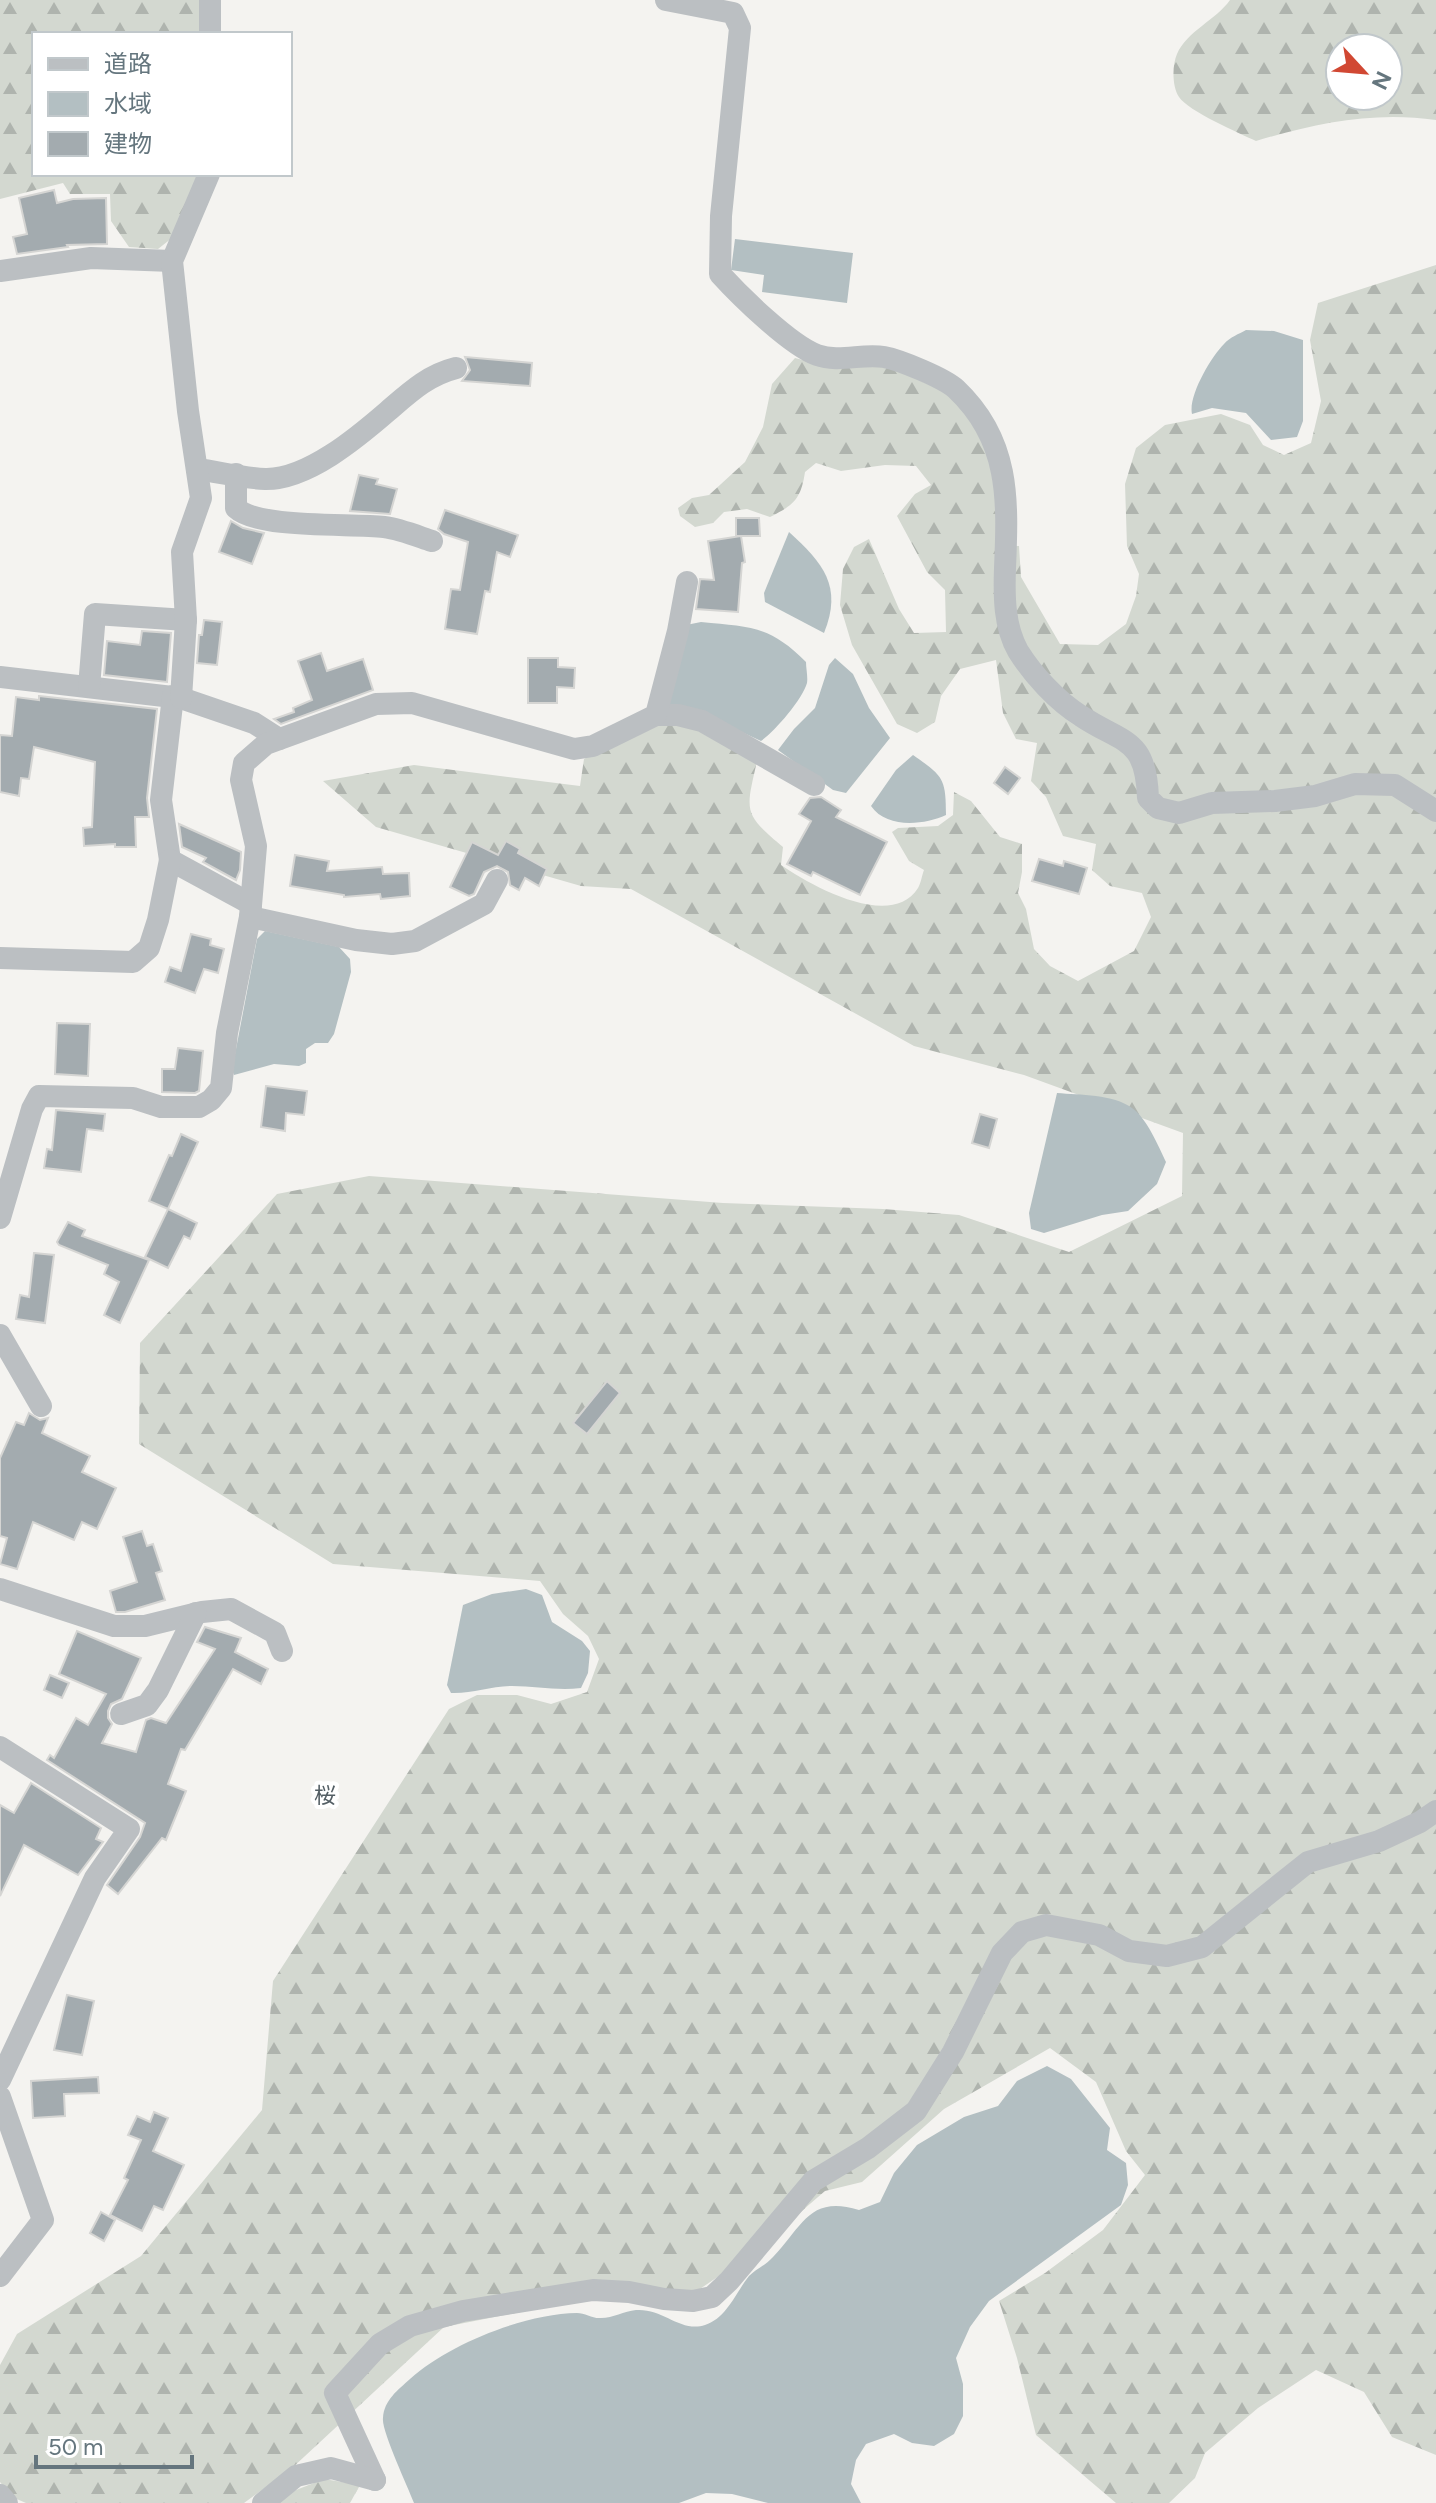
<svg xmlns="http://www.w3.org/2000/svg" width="1436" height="2503" viewBox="0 0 1436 2503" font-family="Figtree,'Noto Sans JP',sans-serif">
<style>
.forest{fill:url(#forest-firs);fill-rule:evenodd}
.water{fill:#b3bfc2}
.building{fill:#a3abaf;stroke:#d5d5d3;stroke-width:2}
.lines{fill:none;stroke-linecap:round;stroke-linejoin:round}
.minor{stroke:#bbbfc2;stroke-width:22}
.labels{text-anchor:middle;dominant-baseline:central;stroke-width:8;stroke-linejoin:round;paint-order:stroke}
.neighbourhood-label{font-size:22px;fill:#535e64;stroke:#fff}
</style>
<defs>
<pattern id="forest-firs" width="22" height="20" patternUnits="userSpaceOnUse" patternTransform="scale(2)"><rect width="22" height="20" fill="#d3d8d0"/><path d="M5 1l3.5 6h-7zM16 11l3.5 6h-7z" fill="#afb4ae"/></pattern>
</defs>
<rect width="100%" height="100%" fill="#f4f3f0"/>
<g class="forest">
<polygon points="0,0 201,0 201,34 34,34 34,174 201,174 177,234 158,249 129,247 111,221 110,194 70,194 63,183 0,199"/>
<path d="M1230 0H1436V120C1374 111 1316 123 1256 141 1239 133 1188 111 1179 97 1172 87 1172 65 1177 54 1187 31 1216 20 1230 0ZM1388 48V96H1340V48Z"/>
<path d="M1436 265V2455L1392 2437 1364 2392 1316 2370 1258 2408 1205 2453 1195 2478 1169 2503H1116L1036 2435 1017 2358 999 2301 1045 2273 1103 2230 1145 2175 1126 2151 1096 2082 1050 2048 944 2109 862 2182 825 2191 753 2253 688 2297 576 2301 444 2327 291 2469 244 2503H26L12 2497 0 2482V2365L17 2334 141 2256 262 2110 273 1981 449 1709 477 1695H517L551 1704 587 1692 599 1659 588 1636 563 1614 540 1581 333 1564 139 1444 140 1343 277 1194 369 1176 723 1203 883 1209 959 1215 1069 1252 1182 1196 1183 1133 1024 1075 914 1046 631 889 581 886 376 827 323 781 414 765 580 786 584 759 645 726 672 724 700 727 757 761C746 811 742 813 783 847L781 865C810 885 891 931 918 888 921 883 922 875 924 870L909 861 892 832 898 828 938 826 953 815 954 792 971 801 1000 837 1022 844V872L1018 893 1026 909 1034 949 1050 966 1078 981 1134 951 1151 917 1142 893 1110 886 1092 870 1096 844 1063 836 1046 797 1031 781 1037 743 1016 739 1003 713 996 660 960 669 941 696 935 722 917 733 897 724 852 645 840 605 843 569 854 547 869 539 899 609 914 633 946 632 945 590 927 572 897 516 915 494 931 485 916 466 885 465 841 471 816 463 805 472C801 499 794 505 770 517L747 509 724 512 713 523 695 527 680 516 678 508 692 498 709 495 745 462 763 427 772 384 795 358 819 364 886 365 960 399 997 470 999 546H1019L1021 577 1060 644 1098 645 1126 624 1136 596 1139 574 1127 546 1125 484 1136 448 1165 425 1221 414 1250 425 1263 445 1284 455 1311 443 1321 401 1310 340 1318 303Z"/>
<polygon points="324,2479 360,2485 350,2503 277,2503 291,2492"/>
</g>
<g class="water">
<polygon points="735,239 853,253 847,303 762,292 764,275 731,270"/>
<path d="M1246 330 1274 331 1303 340V421L1297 437 1271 440 1246 413 1212 408 1192 414C1188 396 1211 357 1224 344 1230 337 1239 334 1246 330Z"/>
<path d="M789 532C823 563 843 586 824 633L765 602 764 593Z"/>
<path d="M701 622C750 627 769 625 806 662 806 668 808 677 807 683 802 700 775 731 761 741L733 728 667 704 686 625Z"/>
<polygon points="835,658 853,674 869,708 890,738 846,793 833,790 778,750 794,729 815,708 829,665"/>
<path d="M913 755C943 776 946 778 946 815 924 825 887 829 871 806L896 770Z"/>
<polygon points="265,931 339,947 350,959 351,972 334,1034 328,1043 315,1043 306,1049 306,1063 299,1066 274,1064 234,1075 232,1070 257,939"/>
<path d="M1057 1093C1080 1095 1113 1094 1132 1108 1146 1117 1159 1147 1166 1162L1157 1184 1128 1211 1102 1215 1044 1233 1031 1229 1029 1213Z"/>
<path d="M526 1589 542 1595 552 1622 582 1641 590 1651 588 1673 581 1688C557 1691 536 1686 512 1686 491 1686 471 1694 451 1693L447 1685 463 1605 492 1594Z"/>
<path d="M1047 2066 1071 2079 1110 2128 1107 2150 1126 2163 1128 2185 1121 2205 989 2301 970 2327 956 2358 963 2384V2416L954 2434 934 2446 912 2443 894 2434 866 2444 856 2460 851 2484 861 2503H768L732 2494 706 2493 679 2503H414C408 2487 381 2430 383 2418 384 2400 398 2390 410 2379 449 2344 524 2314 577 2313 585 2313 593 2319 601 2318 613 2318 624 2311 636 2310 663 2308 681 2333 705 2325 727 2318 736 2292 749 2276 756 2269 766 2265 773 2257 803 2226 809 2195 859 2210L880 2202 894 2173 917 2145 964 2117 998 2106 1017 2081Z"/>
</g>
<g class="building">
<polygon points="54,190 57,203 73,199 106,198 107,244 67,245 68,247 17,254 13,237 27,234 19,198"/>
<polygon points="465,357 532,363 530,386 462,381 470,370"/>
<polygon points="359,475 378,479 376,484 397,489 390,514 350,511"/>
<polygon points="445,510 518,535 510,557 497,552 490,592 485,591 477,634 445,629 451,589 460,590 468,542 444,534 438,529"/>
<polygon points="736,518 759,518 760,536 741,536 745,562 742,563 738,612 696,609 700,579 714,580 708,541 741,536 736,536"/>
<polygon points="231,521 243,528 264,533 252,564 219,552"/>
<polygon points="204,620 222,622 217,665 197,663 199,635 202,635"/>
<polygon points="142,631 171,633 167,682 104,675 107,641 140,645"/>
<polygon points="321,653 327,671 363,659 373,690 281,724 274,719 294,712 293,708 312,700 298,661"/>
<polygon points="528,658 558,658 558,667 575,668 574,688 557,687 557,703 528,703"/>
<polygon points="39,696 157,709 147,798 149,817 135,817 136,847 115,847 115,844 84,846 83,828 92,827 95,762 34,747 29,779 21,778 19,796 0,792 0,735 12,736 16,697 39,700"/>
<polygon points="1005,767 1020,778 1008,794 994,783"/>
<polygon points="821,797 841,810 836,817 887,842 860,895 813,872 811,876 787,864 811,821 799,814 810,798"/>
<polygon points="179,824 241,852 240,870 236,880 203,862 206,858 182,847"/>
<polygon points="506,841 520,849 518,853 547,869 539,886 525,878 519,890 510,885 508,872 497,866 484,872 474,894 469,896 450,887 472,842 498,855"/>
<polygon points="295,855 329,861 327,871 382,867 383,874 409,873 410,896 381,899 380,894 344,897 344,895 290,886"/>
<polygon points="1039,859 1063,866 1064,861 1087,868 1079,894 1032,881"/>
<polygon points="191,934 211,939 210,945 224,949 218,973 204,969 195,993 165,982 170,967 181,971"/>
<polygon points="57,1023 90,1024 88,1076 55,1074"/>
<polygon points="178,1048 203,1051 199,1091 195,1093 162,1092 162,1069 175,1069"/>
<polygon points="266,1086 307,1091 304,1115 286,1113 285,1131 261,1127"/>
<polygon points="56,1110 105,1114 103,1131 87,1129 81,1172 44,1168 47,1149 52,1150"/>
<polygon points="980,1114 997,1119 989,1148 972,1143"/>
<polygon points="181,1134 198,1142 168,1209 149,1201 169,1155 172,1156"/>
<polygon points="168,1209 197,1223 190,1239 184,1236 168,1268 145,1257"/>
<polygon points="68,1222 85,1230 82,1236 149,1260 120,1323 104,1315 119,1282 104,1274 108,1265 59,1245 57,1242"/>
<polygon points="34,1253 54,1255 45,1323 16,1319 20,1295 29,1297"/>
<polygon points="607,1381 620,1393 587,1434 573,1423"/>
<polygon points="29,1413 40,1420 48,1418 42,1433 90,1456 82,1472 116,1488 97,1529 82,1522 74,1540 33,1522 17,1569 0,1564 7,1538 0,1536 0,1458 16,1422 24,1425"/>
<polygon points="142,1531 147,1546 153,1544 162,1571 156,1573 165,1600 125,1612 116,1612 110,1591 137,1582 123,1537"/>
<polygon points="205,1627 241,1638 235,1652 268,1669 261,1684 233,1669 185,1750 181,1749 168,1784 186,1791 166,1840 162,1838 118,1894 107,1885 140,1837 145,1823 47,1760 50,1755 54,1758 76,1718 88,1725 106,1694 59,1674 77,1631 141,1658 122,1699 111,1704 108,1711 108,1718 112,1724 102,1743 136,1752 146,1720 151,1718 166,1723 215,1649 197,1642"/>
<polygon points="50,1675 69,1683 62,1698 44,1690"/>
<polygon points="31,1783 101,1828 96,1839 103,1842 78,1875 24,1845 0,1896 0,1805 14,1813"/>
<polygon points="67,1995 94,2001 82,2055 54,2050"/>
<polygon points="98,2077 99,2093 64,2094 65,2116 33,2118 31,2081"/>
<polygon points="154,2112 168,2118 153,2151 184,2165 163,2210 154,2206 142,2231 110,2215 128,2180 124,2178 141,2140 128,2135 137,2116 150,2122"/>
<polygon points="101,2212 115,2220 104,2241 90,2233"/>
</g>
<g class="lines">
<g class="minor">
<path d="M666 0 733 13 740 28 721 216 720 274C740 296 790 345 817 355 839 363 863 353 884 357 900 360 944 378 956 389 1010 440 1008 499 1005 568 1004 596 1004 626 1018 651 1033 675 1057 701 1081 716 1123 744 1146 737 1148 798L1158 808 1179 813 1212 803 1275 801 1315 796 1355 784 1395 785 1436 811"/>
<polyline points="210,34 210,0"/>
<polyline points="0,271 91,258 172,261"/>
<path d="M197 469C219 472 243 478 265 479 307 480 358 437 388 411 410 392 428 375 456 368"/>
<path d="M236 474V508C258 529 351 523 384 527 400 529 417 536 432 541"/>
<polyline points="0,677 181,698 254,723 279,739"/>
<polyline points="89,687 95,614 186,620"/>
<polyline points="173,696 161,800 170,860 251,904"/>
<polyline points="181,698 186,620 182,552 201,498 188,411 172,261 209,174"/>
<polyline points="656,715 678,715 702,721 814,785"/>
<polyline points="250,917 356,940 392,944 415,941 484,904 497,880"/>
<polyline points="0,958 133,962 149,948 158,920 170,860"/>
<polyline points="0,1218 32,1109 39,1096 133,1098 161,1107 199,1107 211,1100 221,1088 227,1033 250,917 256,846 241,780 244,763 266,744 376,704 412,703 574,749 593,746 656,715 678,631 687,582"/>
<polyline points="0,1335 41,1406"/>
<polyline points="0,1589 114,1626 145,1626 202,1612 231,1609 275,1633 282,1651"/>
<polyline points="121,1714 147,1705 158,1690 196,1613"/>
<polyline points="0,1747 129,1829 95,1878 0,2080"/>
<polyline points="0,2097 43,2220 0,2276"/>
<polyline points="375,2480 335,2393 380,2344 410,2326 463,2311 593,2290 629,2292 664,2299 693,2301 712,2297 729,2281 813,2181 868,2148 916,2111 953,2052 1002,1953 1022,1932 1046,1925 1099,1935 1129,1951 1167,1956 1202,1947 1308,1862 1379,1841 1420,1822 1436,1811"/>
<polyline points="0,2495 7,2503"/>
<polyline points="263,2503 296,2476 331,2468 375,2480"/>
</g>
</g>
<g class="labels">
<g class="neighbourhood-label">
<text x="325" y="1795">桜</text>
</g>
</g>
<rect x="32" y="32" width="260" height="144" fill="#ffffff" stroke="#c1c8cb" stroke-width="2"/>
<rect x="48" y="58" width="40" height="12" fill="#bbbfc2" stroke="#c1c8cb" stroke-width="2"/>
<text x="104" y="72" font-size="24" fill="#65767e">道路</text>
<rect x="48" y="92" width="40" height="24" fill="#b3bfc2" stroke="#c1c8cb" stroke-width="2"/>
<text x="104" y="112" font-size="24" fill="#65767e">水域</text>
<rect x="48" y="132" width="40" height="24" fill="#a3abaf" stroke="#c1c8cb" stroke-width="2"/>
<text x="104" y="152" font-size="24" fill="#65767e">建物</text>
<g transform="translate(1364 72) rotate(116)"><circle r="38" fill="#ffffff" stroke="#c1c8cb" stroke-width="2"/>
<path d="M0-6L14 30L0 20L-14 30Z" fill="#d14833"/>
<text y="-12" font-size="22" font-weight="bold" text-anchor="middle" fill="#65767e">N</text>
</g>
<path d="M36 2455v12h156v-12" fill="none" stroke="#65767e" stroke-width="4"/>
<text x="48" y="2455" font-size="24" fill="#65767e" stroke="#ffffff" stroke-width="6" paint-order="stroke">50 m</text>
</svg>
